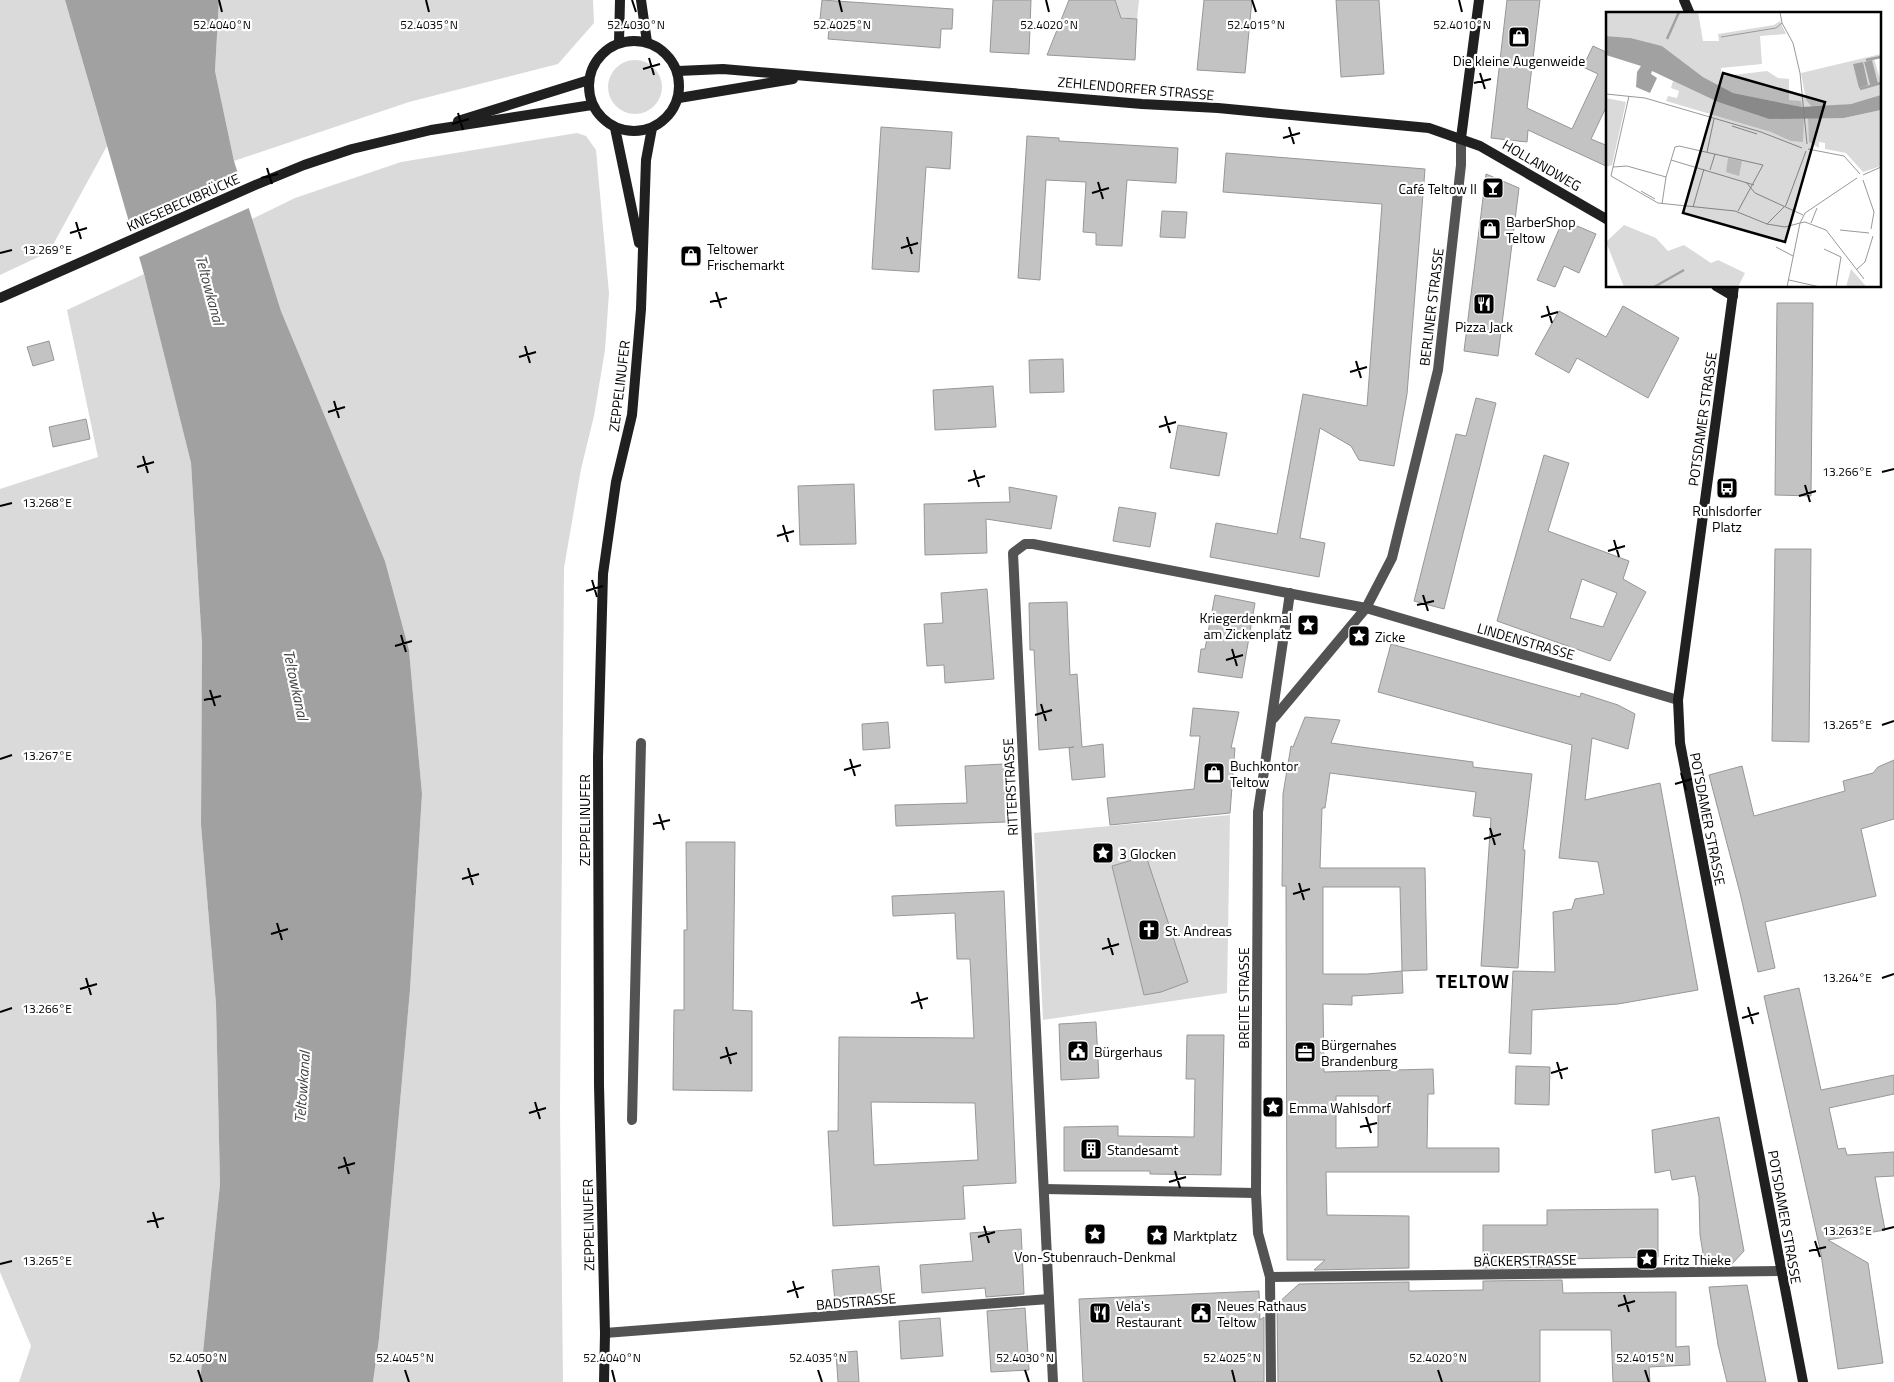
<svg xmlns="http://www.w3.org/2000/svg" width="1894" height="1382" viewBox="0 0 1894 1382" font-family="'Titillium Web',sans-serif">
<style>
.green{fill:#dadada}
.water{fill:#a1a1a1}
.pier{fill:#fff}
.building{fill:#c3c3c3;stroke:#979797;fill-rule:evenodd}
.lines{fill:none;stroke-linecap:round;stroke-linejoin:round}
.street{stroke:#535353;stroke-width:10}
.secondary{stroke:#202020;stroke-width:10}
.ticks{fill:none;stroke:#000;stroke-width:2}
.labels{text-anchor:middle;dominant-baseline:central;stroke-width:4.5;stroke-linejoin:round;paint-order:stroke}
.poi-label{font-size:14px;fill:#000;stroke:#fff;text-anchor:start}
.street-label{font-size:14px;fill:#000;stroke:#fff}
.water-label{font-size:15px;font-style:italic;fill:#424242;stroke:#fff}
.district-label{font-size:19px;font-weight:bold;letter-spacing:1px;fill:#000;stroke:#fff}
.inset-river{fill:none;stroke:#a1a1a1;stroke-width:2.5}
.inset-road{fill:none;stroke:#999;stroke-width:1}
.view{fill:#000;fill-opacity:0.15;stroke:#000;stroke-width:2.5}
.inset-edge{fill:none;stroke:#000;stroke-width:2.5}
.ticks-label{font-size:12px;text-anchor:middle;fill:#000;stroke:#fff;stroke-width:4.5;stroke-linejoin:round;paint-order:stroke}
</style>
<rect width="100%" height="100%" fill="#fff"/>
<g class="green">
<polygon points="0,0 65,0 107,146 49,252 0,275"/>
<polygon points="219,0 593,0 594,23 558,64 409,102 234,161 215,71"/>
<polygon points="1115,0 1139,0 1137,19 1118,17"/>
<circle cx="635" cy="87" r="27"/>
<polygon points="577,133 586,136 596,150 609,293 605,350 594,416 581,469 564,568 560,1110 563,1382 373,1382 379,1339 410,990 422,794 409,650 385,561 281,311 252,219 295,198 401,162"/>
<polygon points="144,274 191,463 202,644 201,825 216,1004 220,1184 200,1382 19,1382 31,1346 0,1272 0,489 98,457 67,310"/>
<polygon points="1230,815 1227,993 1043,1020 1034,833"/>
</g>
<polygon class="water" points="65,0 219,0 215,71 234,161 281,311 385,561 409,650 422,794 410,990 379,1339 373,1382 200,1382 220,1184 216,1004 201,825 202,644 191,463 144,274"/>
<polygon class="pier" points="240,172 251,207 137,258 127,222"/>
<g class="building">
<polygon points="822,0 953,9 952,29 941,29 940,48 828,39 830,20 820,19"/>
<polygon points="993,0 1031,0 1029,54 990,52"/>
<polygon points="1069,0 1115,0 1121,18 1137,19 1135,60 1047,55"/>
<polygon points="1204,0 1252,0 1245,73 1197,70"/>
<polygon points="1336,0 1379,0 1384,74 1341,77"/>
<polygon points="1507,0 1540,0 1527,108 1572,129 1598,74 1583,67 1593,46 1608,53 1608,103 1591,139 1608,146 1608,167 1528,130 1527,142 1491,138"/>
<polygon points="881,127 952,132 950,169 926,167 919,272 872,269"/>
<polygon points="1027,136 1059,138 1059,141 1178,148 1176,183 1127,180 1122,246 1096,245 1096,233 1083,232 1086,182 1046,180 1040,280 1018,278"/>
<polygon points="1226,153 1425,169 1407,394 1394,466 1359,460 1351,446 1320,428 1300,538 1325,543 1319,577 1210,557 1216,523 1277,534 1303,394 1367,406 1382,204 1223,192"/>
<polygon points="1486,174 1519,188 1498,356 1464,351"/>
<polygon points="1162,211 1187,212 1185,238 1160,237"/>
<polygon points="1563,220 1596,234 1579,273 1564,266 1555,287 1537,280"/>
<polygon points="1777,303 1813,303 1811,496 1775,495"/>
<polygon points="1623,306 1679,338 1648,398 1577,358 1569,373 1535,354 1559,311 1606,337"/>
<polygon points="49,341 54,360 33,366 27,347"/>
<polygon points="1063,359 1064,392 1030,393 1029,360"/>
<polygon points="993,386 996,427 935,430 933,390"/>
<polygon points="1476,398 1496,403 1444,609 1414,601 1456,434 1466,436"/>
<polygon points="86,419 90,439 53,447 49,427"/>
<polygon points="1178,425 1227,433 1219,476 1170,468"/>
<path d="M1544 455 1569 463 1548 531 1629 561 1623 579 1646 592 1610 661 1497 621ZM1582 579 1617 593 1603 627 1570 618Z"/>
<polygon points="854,484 856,544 800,545 798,486"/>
<polygon points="1009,487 1057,496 1051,529 986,519 987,553 925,555 924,504 1010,502"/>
<polygon points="1119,507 1156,513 1150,547 1113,541"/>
<polygon points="1775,549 1811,549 1809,742 1772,741"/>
<polygon points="987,589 994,679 945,683 944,665 927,666 924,624 943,623 941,593"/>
<polygon points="1215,595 1255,603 1242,678 1198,672 1201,649 1205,649"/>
<polygon points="1067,602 1070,675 1077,674 1082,747 1103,744 1105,777 1072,780 1069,748 1074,747 1039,750 1034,650 1030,650 1029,603"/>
<polygon points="1391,644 1580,697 1581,693 1618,705 1635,714 1628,749 1592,738 1585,800 1660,783 1698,990 1618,1004 1532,1010 1531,1054 1509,1053 1513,971 1555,972 1553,912 1572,909 1575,899 1604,894 1598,862 1559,858 1572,745 1378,692"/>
<polygon points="1193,708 1239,712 1231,748 1235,748 1230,813 1110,825 1107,798 1194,789 1200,736 1190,736"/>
<path d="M1305 717 1340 720 1331 743 1473 762V767L1532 774 1523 850H1525L1518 968 1481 966 1491 818 1473 816 1476 792 1330 773 1325 808H1322L1320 868H1425L1427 970 1402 971 1403 993 1352 996V1005L1323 1004 1324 1072 1433 1069 1434 1094H1428L1427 1148H1499V1172H1326L1327 1215 1409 1216V1268L1314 1270 1325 1260H1287L1286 886H1282L1283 794 1291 746 1293 747ZM1323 887H1400L1402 971 1367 974H1323ZM1336 1096H1378V1147L1336 1148Z"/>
<polygon points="888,722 890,748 863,750 862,724"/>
<polygon points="1894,760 1894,819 1861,829 1876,896 1765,922 1775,968 1758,972 1740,893 1709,775 1742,766 1754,816 1845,791 1843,781 1873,773 1878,767"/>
<polygon points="1004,764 1006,822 896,826 895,805 967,803 965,766"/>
<polygon points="686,842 735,842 733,1010 752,1011 752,1091 673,1090 674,1010 684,1010 684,930 687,930"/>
<polygon points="1146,856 1188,982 1161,992 1144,995 1112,866"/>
<path d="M1004 891 1016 1183 963 1186 965 1219 833 1226 828 1131H838L839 1037 974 1038 970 959H957L955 913 893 916 892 896ZM871 1102 975 1103 978 1160 874 1165Z"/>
<polygon points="1799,988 1821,1090 1894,1075 1894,1094 1829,1108 1838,1149 1845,1148 1847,1155 1894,1152 1894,1176 1875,1177 1885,1230 1828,1240 1868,1263 1883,1363 1838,1369 1821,1254 1764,996"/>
<polygon points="1096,1022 1099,1078 1061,1080 1059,1024"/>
<polygon points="1187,1035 1224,1035 1221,1175 1150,1174 1150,1171 1064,1171 1064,1127 1118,1126 1118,1136 1194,1137 1195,1079 1186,1079"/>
<polygon points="1516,1066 1550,1067 1549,1105 1515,1104"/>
<polygon points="1719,1117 1744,1251 1731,1265 1705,1265 1700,1235 1699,1197 1695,1176 1672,1180 1670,1170 1655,1173 1652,1130"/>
<polygon points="1658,1209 1658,1257 1562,1259 1562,1267 1483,1268 1483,1225 1547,1225 1547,1210"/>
<polygon points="1021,1229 1024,1294 986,1297 985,1288 922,1293 920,1265 973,1261 970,1233"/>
<polygon points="879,1266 882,1297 835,1302 832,1270"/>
<polygon points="1562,1280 1563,1293 1676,1292 1676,1347 1689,1346 1690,1365 1649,1367 1650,1382 1613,1382 1611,1330 1540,1330 1540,1382 1278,1382 1277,1304 1299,1284 1409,1282 1409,1291 1483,1290 1483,1281"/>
<polygon points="1747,1285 1766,1382 1727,1382 1718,1345 1709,1287"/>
<polygon points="1259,1291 1260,1320 1264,1317 1264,1382 1083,1382 1079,1299"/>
<polygon points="1025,1308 1029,1370 991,1372 987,1311"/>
<polygon points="940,1318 943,1356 901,1359 899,1321"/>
<polygon points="857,1351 859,1382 838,1382 836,1353"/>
</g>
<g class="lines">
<g class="street">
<polyline points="1274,718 1366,608 1392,558 1438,370 1461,165 1461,138"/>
<polyline points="632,1120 641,743"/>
<polyline points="1044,1189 1256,1193"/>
<polyline points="1270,1277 1781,1271"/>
<polyline points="605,1333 1049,1299"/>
<polyline points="1053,1382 1013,553 1025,544 1033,544 1366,608 1678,700"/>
<polyline points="1271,1382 1270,1277 1258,1233 1256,1193 1258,812 1290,593"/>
</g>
<g class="secondary">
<polyline points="641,0 647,42"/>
<polyline points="1684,0 1690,14"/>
<circle cx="634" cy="86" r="45"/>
<polyline points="619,42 620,0"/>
<polyline points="678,71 723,69 1142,104 1218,108 1429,128 1480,146 1608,220"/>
<polyline points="679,98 793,79"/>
<polyline points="458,121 589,80"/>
<polyline points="615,128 639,243"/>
<polyline points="1461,138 1479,0"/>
<polyline points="1716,286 1733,296"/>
<polyline points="1734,286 1678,700 1680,743 1803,1382"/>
<polyline points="0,298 253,186 304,165 352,149 431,130 592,105"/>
<polyline points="604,1382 605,1333 599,1085 598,757 603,574 616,482 632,415 641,309 646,160 652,128"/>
</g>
</g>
<path class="ticks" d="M219 0 222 12M426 0 429 12M632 0 636 12M839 0 842 12M1046 0 1049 12M1252 0 1256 12M1459 0 1462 12M649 58 654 75M643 69 660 64M1480 73 1485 89M1474 83 1491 79M458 113 463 130M452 124 469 119M1289 127 1294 144M1283 138 1300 133M267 168 272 184M261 178 278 174M1098 182 1103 199M1092 193 1109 188M76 222 81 239M70 233 87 228M907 237 912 254M901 248 918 243M0 253 12 250M716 292 721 308M710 302 727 298M1547 306 1552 323M1541 317 1558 312M525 346 530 363M519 357 536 352M1356 361 1361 378M1350 372 1367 367M334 401 339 418M328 412 345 407M1165 416 1170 433M1159 427 1176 422M143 456 148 473M137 467 154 462M974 470 979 487M1882 472 1894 469M968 481 985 476M1805 485 1810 502M1799 496 1816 491M0 506 12 503M783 525 788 542M777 536 794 531M1614 540 1619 557M1608 551 1625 546M592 580 597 597M586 591 603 586M1423 595 1428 611M1417 605 1434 601M401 635 406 652M395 646 412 641M1232 649 1237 666M1226 660 1243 655M210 690 215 706M204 700 221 696M1041 704 1046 721M1035 715 1052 710M1882 725 1894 721M0 759 12 755M850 759 855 776M844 770 861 765M1681 773 1686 790M1675 784 1692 779M659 814 664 830M653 824 670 820M1490 828 1495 845M1484 839 1501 834M468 868 473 885M462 879 479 874M1299 883 1304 900M1293 894 1310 889M277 923 282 940M271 934 288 929M1108 938 1113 955M1102 949 1119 944M86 978 91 995M1882 978 1894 974M80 989 97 984M917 992 922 1009M911 1003 928 998M1748 1007 1753 1024M0 1012 12 1008M1742 1018 1759 1013M726 1047 731 1064M720 1058 737 1053M1557 1062 1562 1079M1551 1073 1568 1068M535 1102 540 1119M529 1113 546 1108M1366 1117 1371 1133M1360 1127 1377 1123M344 1157 349 1174M338 1168 355 1163M1175 1171 1180 1188M1169 1182 1186 1177M153 1212 158 1228M147 1222 164 1218M984 1226 989 1243M1882 1230 1894 1227M978 1237 995 1232M1815 1241 1820 1257M1809 1251 1826 1247M0 1264 12 1261M793 1281 798 1298M787 1292 804 1287M1624 1295 1629 1312M1618 1306 1635 1301M198 1370 202 1382M405 1370 409 1382M612 1370 615 1382M818 1370 822 1382M1025 1370 1029 1382M1232 1370 1235 1382M1438 1370 1442 1382M1645 1370 1649 1382"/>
<defs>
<g id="shop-square" transform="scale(1.125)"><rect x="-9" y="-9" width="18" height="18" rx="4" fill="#000" stroke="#fff"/><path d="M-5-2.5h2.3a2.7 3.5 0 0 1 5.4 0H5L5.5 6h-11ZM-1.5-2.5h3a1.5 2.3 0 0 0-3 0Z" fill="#fff"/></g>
<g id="bar-square" transform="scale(1.125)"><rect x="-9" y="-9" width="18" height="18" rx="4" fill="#000" stroke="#fff"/><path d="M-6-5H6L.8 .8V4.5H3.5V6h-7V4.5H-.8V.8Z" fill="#fff"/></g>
<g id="restaurant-square" transform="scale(1.125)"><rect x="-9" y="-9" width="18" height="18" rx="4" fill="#000" stroke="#fff"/><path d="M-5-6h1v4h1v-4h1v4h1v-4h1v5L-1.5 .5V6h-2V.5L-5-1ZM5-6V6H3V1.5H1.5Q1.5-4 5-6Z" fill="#fff"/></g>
<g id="bus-square" transform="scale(1.125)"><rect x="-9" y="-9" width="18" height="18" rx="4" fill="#000" stroke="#fff"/><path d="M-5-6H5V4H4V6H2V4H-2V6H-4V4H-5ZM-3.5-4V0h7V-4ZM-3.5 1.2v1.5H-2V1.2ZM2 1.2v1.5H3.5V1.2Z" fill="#fff"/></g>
<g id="sight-square" transform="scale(1.125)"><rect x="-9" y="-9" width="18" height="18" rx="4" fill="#000" stroke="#fff"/><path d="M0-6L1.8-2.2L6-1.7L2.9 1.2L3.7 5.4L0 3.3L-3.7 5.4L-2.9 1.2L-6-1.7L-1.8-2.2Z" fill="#fff"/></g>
<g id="church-square" transform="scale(1.125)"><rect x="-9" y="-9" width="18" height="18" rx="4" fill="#000" stroke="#fff"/><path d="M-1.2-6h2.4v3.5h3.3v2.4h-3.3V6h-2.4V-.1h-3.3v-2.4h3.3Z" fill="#fff"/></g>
<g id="civic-square" transform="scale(1.125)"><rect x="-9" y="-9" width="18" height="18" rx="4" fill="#000" stroke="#fff"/><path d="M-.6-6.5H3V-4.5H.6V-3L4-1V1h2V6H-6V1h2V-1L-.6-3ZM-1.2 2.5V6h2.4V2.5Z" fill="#fff"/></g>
<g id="office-square" transform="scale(1.125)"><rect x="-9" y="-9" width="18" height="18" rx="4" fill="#000" stroke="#fff"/><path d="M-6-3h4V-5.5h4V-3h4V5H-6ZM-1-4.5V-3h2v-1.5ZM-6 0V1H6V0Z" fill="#fff"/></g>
<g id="building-square" transform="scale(1.125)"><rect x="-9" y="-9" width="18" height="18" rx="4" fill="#000" stroke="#fff"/><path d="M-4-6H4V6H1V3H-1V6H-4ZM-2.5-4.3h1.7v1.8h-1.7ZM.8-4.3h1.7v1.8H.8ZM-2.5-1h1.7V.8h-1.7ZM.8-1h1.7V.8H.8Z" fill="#fff"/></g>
</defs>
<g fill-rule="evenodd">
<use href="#shop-square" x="1519" y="37"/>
<use href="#bar-square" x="1493" y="188"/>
<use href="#shop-square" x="1490" y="229"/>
<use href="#shop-square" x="691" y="256"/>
<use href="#restaurant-square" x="1484" y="304"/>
<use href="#bus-square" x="1727" y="488"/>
<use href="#sight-square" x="1308" y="625"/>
<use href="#sight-square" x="1359" y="636"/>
<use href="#shop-square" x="1214" y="773"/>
<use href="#sight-square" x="1103" y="853"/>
<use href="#church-square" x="1149" y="930"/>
<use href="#civic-square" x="1078" y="1051"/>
<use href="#office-square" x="1305" y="1052"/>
<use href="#sight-square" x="1273" y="1107"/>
<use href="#building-square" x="1091" y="1149"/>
<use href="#sight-square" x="1095" y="1234"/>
<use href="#sight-square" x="1157" y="1235"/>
<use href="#sight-square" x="1647" y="1259"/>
<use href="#restaurant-square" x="1100" y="1313"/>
<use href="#civic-square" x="1201" y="1313"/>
</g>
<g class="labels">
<g class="poi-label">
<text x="1519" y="60" text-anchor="middle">Die kleine Augenweide</text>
<text x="1477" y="188" text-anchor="end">Café Teltow II</text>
<text x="1506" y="221">BarberShop<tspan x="1506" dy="16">Teltow</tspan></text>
<text x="707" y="248">Teltower<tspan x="707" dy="16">Frischemarkt</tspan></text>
<text x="1484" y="326" text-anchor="middle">Pizza Jack</text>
<text x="1727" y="510" text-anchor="middle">Ruhlsdorfer<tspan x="1727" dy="16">Platz</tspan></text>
<text x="1292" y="617" text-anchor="end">Kriegerdenkmal<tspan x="1292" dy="16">am Zickenplatz</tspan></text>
<text x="1375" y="636">Zicke</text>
<text x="1230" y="765">Buchkontor<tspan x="1230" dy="16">Teltow</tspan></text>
<text x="1119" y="853">3 Glocken</text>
<text x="1165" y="930">St. Andreas</text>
<text x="1321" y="1044">Bürgernahes<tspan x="1321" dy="16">Brandenburg</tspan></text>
<text x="1094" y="1051">Bürgerhaus</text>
<text x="1289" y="1107">Emma Wahlsdorf</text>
<text x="1107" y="1149">Standesamt</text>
<text x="1173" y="1235">Marktplatz</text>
<text x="1095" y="1256" text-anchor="middle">Von-Stubenrauch-Denkmal</text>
<text x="1663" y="1259">Fritz Thieke</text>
<text x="1116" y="1305">Vela's<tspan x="1116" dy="16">Restaurant</tspan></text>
<text x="1217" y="1305">Neues Rathaus<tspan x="1217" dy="16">Teltow</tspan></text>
</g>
<g class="street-label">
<text transform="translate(1136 88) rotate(5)">ZEHLENDORFER STRASSE</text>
<text transform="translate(1542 165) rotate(30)">HOLLANDWEG</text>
<text transform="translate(183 202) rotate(-24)">KNESEBECKBRÜCKE</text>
<text transform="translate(1431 307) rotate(-83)">BERLINER STRASSE</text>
<text transform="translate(619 386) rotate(-83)">ZEPPELINUFER</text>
<text transform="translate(1702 419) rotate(-82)">POTSDAMER STRASSE</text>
<text transform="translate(1526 641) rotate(16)">LINDENSTRASSE</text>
<text transform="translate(1010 787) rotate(-93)">RITTERSTRASSE</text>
<text transform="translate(1708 819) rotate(79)">POTSDAMER STRASSE</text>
<text transform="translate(584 820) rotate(-90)">ZEPPELINUFER</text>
<text transform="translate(1243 998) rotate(-90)">BREITE STRASSE</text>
<text transform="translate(1785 1217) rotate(80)">POTSDAMER STRASSE</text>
<text transform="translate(588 1225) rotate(-91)">ZEPPELINUFER</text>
<text transform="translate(1525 1260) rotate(-1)">BÄCKERSTRASSE</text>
<text transform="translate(856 1301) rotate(-5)">BADSTRASSE</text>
</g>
<g class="water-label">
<text transform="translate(210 290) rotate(75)">Teltowkanal</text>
<text transform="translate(296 685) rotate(78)">Teltowkanal</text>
<text transform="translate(302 1087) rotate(-86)">Teltowkanal</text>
</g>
<g class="district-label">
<text x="1473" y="980">TELTOW</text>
</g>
</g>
<g transform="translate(1606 12)">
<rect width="275" height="275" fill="#fff"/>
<path d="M0 0H92L97 29H113L112 22 168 13 174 9 180 22 154 24 156 52 115 56V61L119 64 161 59 172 66 183 67V88L195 89 196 95 127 81 97 65 56 34 25 26 0 24ZM275 42V46L268 47 275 70V83L253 91 217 95H206L200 88 195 61ZM266 48 272 71 264 73 258 50ZM67 69 112 90 163 107 198 104 197 130 185 129 165 120 60 89 62 84 71 86 73 79 65 76ZM0 86 20 90 6 153 0 155ZM275 98V154L257 160 240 141 219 137V131L213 130V136L203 130 202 104 238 106ZM122 146 136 149 133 164 120 160ZM18 213 50 226 62 239 78 233 105 251 112 248 139 261 132 275H18L0 230ZM245 257 258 272 261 275H240Z" fill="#dadada" fill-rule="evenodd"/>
<path d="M0 24 25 26 56 34 97 65 127 81 196 95 245 92 275 83V98L238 106 163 107 112 90 46 59 45 62 51 66 44 81 30 75 31 60 35 54 0 43ZM266 48 272 71 264 73 258 50ZM257 50 262 73 253 76 247 52Z" fill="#a1a1a1"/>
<path class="inset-river" d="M61 27 73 0M260 48 275 45M254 77 275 71M48 275 78 258"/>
<path class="inset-road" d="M174 0 176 11 187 31 194 61 201 132M115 25 170 16 176 11M0 82 39 86 155 120 196 136M126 114 151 122M202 137 238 144 254 162M101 140 108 107M65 148 148 173M7 155 21 154 60 165M104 158 109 142M257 163 275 155M5 164 52 191 129 199 161 212 179 215 194 211 199 201 251 166M5 164 23 84M257 168 268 200 265 217M140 170 149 181 197 203M35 179 49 187M56 192 60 165 69 135 73 134 157 153 132 199M87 195 98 157M205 211 211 196M161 212 180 193 200 139M234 218 263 221M170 235 187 244M218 237 235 245 230 275M250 258 259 250 267 224M183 268 214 275M181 275 194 211 199 210 220 218 258 267"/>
<path class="view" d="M117 61 219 90 179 230 77 201Z"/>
<rect width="275" height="275" class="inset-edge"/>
</g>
<g class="ticks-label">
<text x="222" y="29">52.4040°N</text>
<text x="429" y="29">52.4035°N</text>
<text x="636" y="29">52.4030°N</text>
<text x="842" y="29">52.4025°N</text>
<text x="1049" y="29">52.4020°N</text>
<text x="1256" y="29">52.4015°N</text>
<text x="1462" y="29">52.4010°N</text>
<text x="47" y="254">13.269°E</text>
<text x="1847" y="476">13.266°E</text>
<text x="47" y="507">13.268°E</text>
<text x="1847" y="729">13.265°E</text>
<text x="47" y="760">13.267°E</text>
<text x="1847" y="982">13.264°E</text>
<text x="47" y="1013">13.266°E</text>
<text x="1847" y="1235">13.263°E</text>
<text x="47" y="1265">13.265°E</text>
<text x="198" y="1362">52.4050°N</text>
<text x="405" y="1362">52.4045°N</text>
<text x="612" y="1362">52.4040°N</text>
<text x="818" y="1362">52.4035°N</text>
<text x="1025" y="1362">52.4030°N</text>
<text x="1232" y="1362">52.4025°N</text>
<text x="1438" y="1362">52.4020°N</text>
<text x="1645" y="1362">52.4015°N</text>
</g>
</svg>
